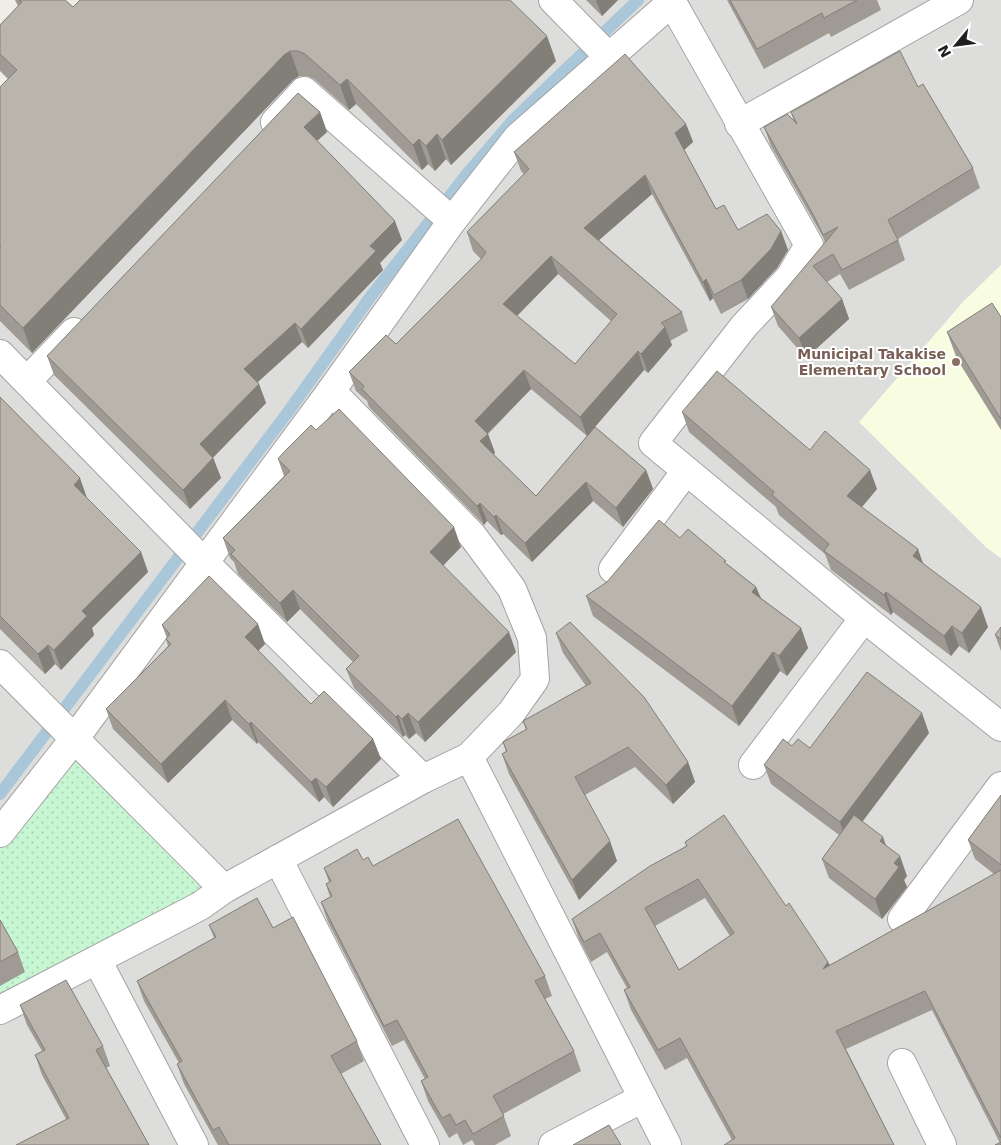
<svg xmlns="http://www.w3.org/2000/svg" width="1001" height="1145" viewBox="0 0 1001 1145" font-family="'DejaVu Sans',sans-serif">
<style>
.residential{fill:#dddddc}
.education{fill:#f8fde2}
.park{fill:url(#park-dots)}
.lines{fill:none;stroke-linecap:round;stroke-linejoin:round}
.stream{stroke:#aac7da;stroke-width:12}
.minor-casing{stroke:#a3a3a3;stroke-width:30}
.minor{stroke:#fff;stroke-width:28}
.wall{fill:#9f9b94;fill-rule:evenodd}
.shaded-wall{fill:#827e78}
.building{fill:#b9b4ac;stroke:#827e78;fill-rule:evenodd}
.education-dot{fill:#8d6e63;stroke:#fff;stroke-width:2}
.labels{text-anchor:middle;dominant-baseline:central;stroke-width:4;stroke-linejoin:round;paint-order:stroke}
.education-label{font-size:14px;font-weight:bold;fill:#785e54;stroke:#fff;text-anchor:end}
</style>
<defs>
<pattern id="park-dots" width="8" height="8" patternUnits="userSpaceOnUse" patternTransform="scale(1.25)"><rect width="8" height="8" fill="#c7f6d3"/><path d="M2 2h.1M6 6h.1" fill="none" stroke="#aad2b5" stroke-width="1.8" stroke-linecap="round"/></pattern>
</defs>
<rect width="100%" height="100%" fill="#efeee6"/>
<polygon class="residential" points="250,0 1001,0 1001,265 963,302 860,422 987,548 1001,558 1001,1145 0,1145 0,87 87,173"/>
<polygon class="education" points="1001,265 1001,558 987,548 859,422 963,302"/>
<polygon class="park" points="72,750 200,878 196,897 0,999 0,845"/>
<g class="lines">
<polyline class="stream" points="0,794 288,412 371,296 467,174 514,119 638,0"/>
<g class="minor-casing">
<g id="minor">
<polyline points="553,0 609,57"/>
<polyline points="275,122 304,91 452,221"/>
<polyline points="739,124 959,0"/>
<polyline points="0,354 195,553 423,779"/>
<polyline points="27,381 74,332"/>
<polyline points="331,391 472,535 512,589 532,638 535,679 511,713 469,757"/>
<polyline points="613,569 686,471"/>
<polyline points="0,664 224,889 423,779 469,757 667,1145"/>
<polyline points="753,765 864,618"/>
<polyline points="0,833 75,738 331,391 452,221 518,137 672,2 809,245 790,277 744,326 653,443 864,618 1001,727"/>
<polyline points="278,859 425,1145"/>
<polyline points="902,919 1001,786"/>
<polyline points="97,960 194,1145"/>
<polyline points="0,1010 200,906 224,889"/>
<polyline points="902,1063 942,1145"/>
<polyline points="553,1145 643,1098"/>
</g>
</g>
<use href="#minor" class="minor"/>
</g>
<g class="wall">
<polygon points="15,0 65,0 73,7 556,61 451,165 446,159 435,171 428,164 422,170 356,104 349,110 314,79 307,76 299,76 293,80 32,353 0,321 0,87 8,79 0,71 0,25 18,6"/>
<polygon points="586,0 618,0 602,16"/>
<polygon points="727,0 877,0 881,10 831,37 829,33 764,69"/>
<polygon points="918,87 973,168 980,188 898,239 905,260 849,290 840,274 827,282 842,299 849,319 806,358 778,326 771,307 825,243 823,237 771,146 764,127 794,122 791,112"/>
<polygon points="320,112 327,132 317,141 402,240 380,263 383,270 308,348 302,342 258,382 266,403 213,457 221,478 190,509 54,375 47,356"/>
<path d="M686 124 693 142 684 150 716 209 738 230 781 231 788 250 777 268 748 299 721 314 713 298 710 301 652 194 599 240 682 312 688 331 670 341 672 345 648 373 644 370 595 427 646 470 653 489 623 527 593 501 532 562 503 534 501 535 487 521 484 525 369 407 367 401 356 391 349 372 396 344 481 259 473 251 467 232 524 174 521 171 514 152ZM558 274 611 321 575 364 517 316ZM531 389 587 436 536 496 493 454 495 453 488 434Z"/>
<polygon points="1001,317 1001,430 957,359 947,332"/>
<polygon points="0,397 87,498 141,552 148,572 92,628 94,635 61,670 55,664 45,674 0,629"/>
<polygon points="682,412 810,450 877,489 862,507 923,563 988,627 969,653 959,646 951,656 893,612 891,615 831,570 825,554 779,515 776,507 689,432"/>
<polygon points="316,430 461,547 443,565 516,652 425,742 416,733 409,739 405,735 403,737 354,688 346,669 353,662 300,609 287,622 238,574 234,562 230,558 223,538 284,476 278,459"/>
<polygon points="680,538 727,564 756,587 761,598 801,628 808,648 787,676 780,671 739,726 593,616 586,596"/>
<polygon points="162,625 265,644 258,651 311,704 373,739 381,759 333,807 324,797 319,802 258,742 257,744 232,720 168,783 113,729 106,709 168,646 166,639 167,638"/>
<polygon points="1001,627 1001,651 995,635"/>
<polygon points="556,633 688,762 695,782 673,804 635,767 585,795 617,861 579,900 509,774 502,754 506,752 503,742 526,730 523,721 586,686 563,653"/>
<polygon points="929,733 862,822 886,846 907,876 904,880 907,887 882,919 829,878 822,859 839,835 771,784 764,765 792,746 810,748"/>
<path d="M1001 795V1145L932 1010 846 1049 894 1145 732 1140 687 1058 665 1070 631 1010 624 990 627 988 607 952 591 962 579 939 572 919 686 846 685 842 786 906 828 962 830 965 994 874 975 859 968 840ZM705 898 730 936 679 970 655 926Z"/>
<polygon points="363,860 373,866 545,976 552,996 545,999 574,1051 581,1071 503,1114 511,1136 495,1145 475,1145 472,1140 463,1145 457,1133 449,1138 428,1101 421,1081 425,1079 404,1040 392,1046 328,922 321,902 330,897 326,884 329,882 324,868"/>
<polygon points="0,920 18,952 25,972 0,986"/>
<polygon points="209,925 273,928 357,1041 364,1061 341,1074 381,1145 218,1145 184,1084 177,1064 179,1063 144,1001 137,981 214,938"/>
<polygon points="20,1005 103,1046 110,1066 106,1068 149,1145 66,1119 42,1075 35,1055 42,1051 27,1025"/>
</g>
<g class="shaded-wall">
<polygon points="596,0 618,0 602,16"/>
<polygon points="547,36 556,61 451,165 442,140"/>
<polygon points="290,51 299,76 293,80 32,353 23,328 284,55"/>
<polygon points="347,79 356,104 349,110 340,85"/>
<polygon points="320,112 327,132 311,146 304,127"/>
<polygon points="686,124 693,142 682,152 675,133"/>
<polygon points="437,134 446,159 435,171 426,146"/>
<polygon points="419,139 428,164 422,170 413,145"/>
<polygon points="645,175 652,194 591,247 584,228"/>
<polygon points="395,221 402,240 380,263 383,270 308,348 301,329 370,246"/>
<polygon points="781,231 788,250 777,268 748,299 741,280"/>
<polygon points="551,256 558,274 510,323 503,304"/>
<polygon points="706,279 713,298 710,301 703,282"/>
<polygon points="842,299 849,319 806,358 799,338"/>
<polygon points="295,323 302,342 251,388 244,369"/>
<polygon points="665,327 672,345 648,373 641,354"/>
<polygon points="638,351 644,370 587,436 580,417"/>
<polygon points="524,370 531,389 482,439 475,421"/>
<polygon points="259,384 266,403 207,464 200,444"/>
<polygon points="488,434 495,453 487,460 480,441"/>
<polygon points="213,458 221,478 190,509 183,490"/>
<polygon points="646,470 653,489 623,527 616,508"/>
<polygon points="870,470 877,489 854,516 847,496"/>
<polygon points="80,478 87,498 74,485"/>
<polygon points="586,482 593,501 532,562 525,543"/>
<polygon points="480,503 487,521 484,525 477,506"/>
<polygon points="496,515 503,534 501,535 494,517"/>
<polygon points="454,527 461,547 437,572 430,552"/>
<polygon points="918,549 925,569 913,556"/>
<polygon points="141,552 148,572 92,628 94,635 61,670 54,650 82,611"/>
<polygon points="756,587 764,606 752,592"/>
<polygon points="293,590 300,609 287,622 280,603"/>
<polygon points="886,592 893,612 891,615 884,595"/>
<polygon points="981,607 988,627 969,653 962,633"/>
<polygon points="258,624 265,644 252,657 245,637"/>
<polygon points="952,626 959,646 951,656 944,636"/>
<polygon points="801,628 808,648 787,676 779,656"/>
<polygon points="509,632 516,652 425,742 418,722"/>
<polygon points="48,645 55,664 45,674 38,654"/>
<polygon points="773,652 780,671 739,726 732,706"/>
<polygon points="225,700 232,720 168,783 161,764"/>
<polygon points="408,713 416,733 409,739 402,719"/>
<polygon points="922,713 929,733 847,842 840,822"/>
<polygon points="398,715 405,735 403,737 396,717"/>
<polygon points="251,722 258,742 257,744 249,724"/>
<polygon points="373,739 381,759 333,807 326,787"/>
<polygon points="688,762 695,782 673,804 666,785"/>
<polygon points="316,778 324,797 319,802 311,782"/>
<polygon points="883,837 890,857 880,841"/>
<polygon points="610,841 617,861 579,900 572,880"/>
<polygon points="900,856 907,876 904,880 907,887 882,919 875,899 894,863"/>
<polygon points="828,962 835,982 823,969"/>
</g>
<g class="building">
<polygon points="19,0 65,0 73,7 80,0 510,0 547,36 442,140 437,134 426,146 419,139 413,145 347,79 340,85 305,54 298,51 290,51 284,55 23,328 0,305 0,246 1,246 0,245 0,87 17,70 0,54 0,25 22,2"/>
<polygon points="730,0 857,0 824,18 822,13 757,49"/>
<polygon points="900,51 918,87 923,84 973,168 888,220 898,240 842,270 833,254 813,266 842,299 799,338 771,307 838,227 823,235 815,218 764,127 787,114 797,124 791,112"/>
<path d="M625 54 686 124 675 133 716 209 724 205 738 230 767 214 781 231 771 249 741 280 714 295 706 279 703 282 645 175 584 228 682 312 661 323 665 327 641 354 638 351 580 417 524 370 475 421 488 434 480 441 536 496 595 427 646 470 616 508 586 482 525 543 496 515 494 517 480 503 477 506 362 389 364 386 349 372 386 335 396 344 482 258 486 252 467 232 529 169 514 152ZM551 256 617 314 575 364 503 304Z"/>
<polygon points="298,93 320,112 304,127 395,221 370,246 376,251 301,329 295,323 244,369 259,384 200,444 213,458 183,490 47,356"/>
<polygon points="992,303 1001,317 1001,419 947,332"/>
<polygon points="717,371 810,450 825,431 870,470 847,496 918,549 913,556 981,607 962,633 952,626 944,636 886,592 884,595 824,551 829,544 772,495 774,492 682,412"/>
<polygon points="0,397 80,478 74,485 141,552 82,611 87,616 54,650 48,645 38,654 0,616"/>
<polygon points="339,409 453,526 454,527 430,552 509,632 418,722 408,713 402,719 398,715 396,717 346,669 359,656 293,590 280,603 231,554 235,550 223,538 290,471 278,459 283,453 311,425 316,430"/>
<polygon points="659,520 680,538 688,529 726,561 724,562 756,587 752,592 801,628 779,656 773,652 732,706 586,596 607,582"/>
<polygon points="209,576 258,624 245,637 311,704 324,691 373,739 326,787 316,778 311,782 251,722 249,724 225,700 161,764 106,709 171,644 166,639 170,634 162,625"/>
<polygon points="570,622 644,697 688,762 666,785 628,747 575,777 610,841 572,880 502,754 507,751 503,742 527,729 523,721 591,683 556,633"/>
<polygon points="1001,627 1001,639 995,635"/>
<polygon points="867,672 922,713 840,822 764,765 783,739 792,746 798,739 810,748"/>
<polygon points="1001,795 1001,865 968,840"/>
<path d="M724 815 786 906 789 903 828 962 823 969 1001 870V1138L925 991 836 1031 894 1145H724L735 1138 680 1038 658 1050 624 990 630 987 600 933 584 942 572 919 650 866 687 846 685 842ZM698 879 734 933 679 970 645 908Z"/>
<polygon points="854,815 883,837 880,841 900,856 894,863 899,867 875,899 822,859"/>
<polygon points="458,819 545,976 535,981 574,1051 493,1096 504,1116 473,1134 465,1120 456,1125 450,1114 442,1118 421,1081 428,1077 397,1020 384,1026 321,902 332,896 326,884 331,881 324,868 357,849 363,860 368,857 373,866"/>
<polygon points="257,898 273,928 293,917 357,1041 331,1056 381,1145 229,1145 219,1127 213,1130 177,1064 182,1061 137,981 216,937 209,925"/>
<polygon points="0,920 18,952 0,962"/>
<polygon points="66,980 103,1046 96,1050 149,1145 16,1145 69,1118 35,1055 45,1050 20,1005"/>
<polygon points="609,1125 621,1145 573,1145"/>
<polygon points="1001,1142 1001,1145 995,1145"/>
</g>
<circle class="education-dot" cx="956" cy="362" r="5"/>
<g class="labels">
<g class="education-label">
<text x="946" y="354">Municipal Takakise<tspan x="946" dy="16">Elementary School</tspan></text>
</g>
</g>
<g transform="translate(956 45) rotate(241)" stroke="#ffffff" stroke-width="4" paint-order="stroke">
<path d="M0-4L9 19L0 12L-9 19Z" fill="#1f1f1f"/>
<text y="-8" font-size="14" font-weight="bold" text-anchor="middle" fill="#1f1f1f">N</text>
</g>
</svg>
